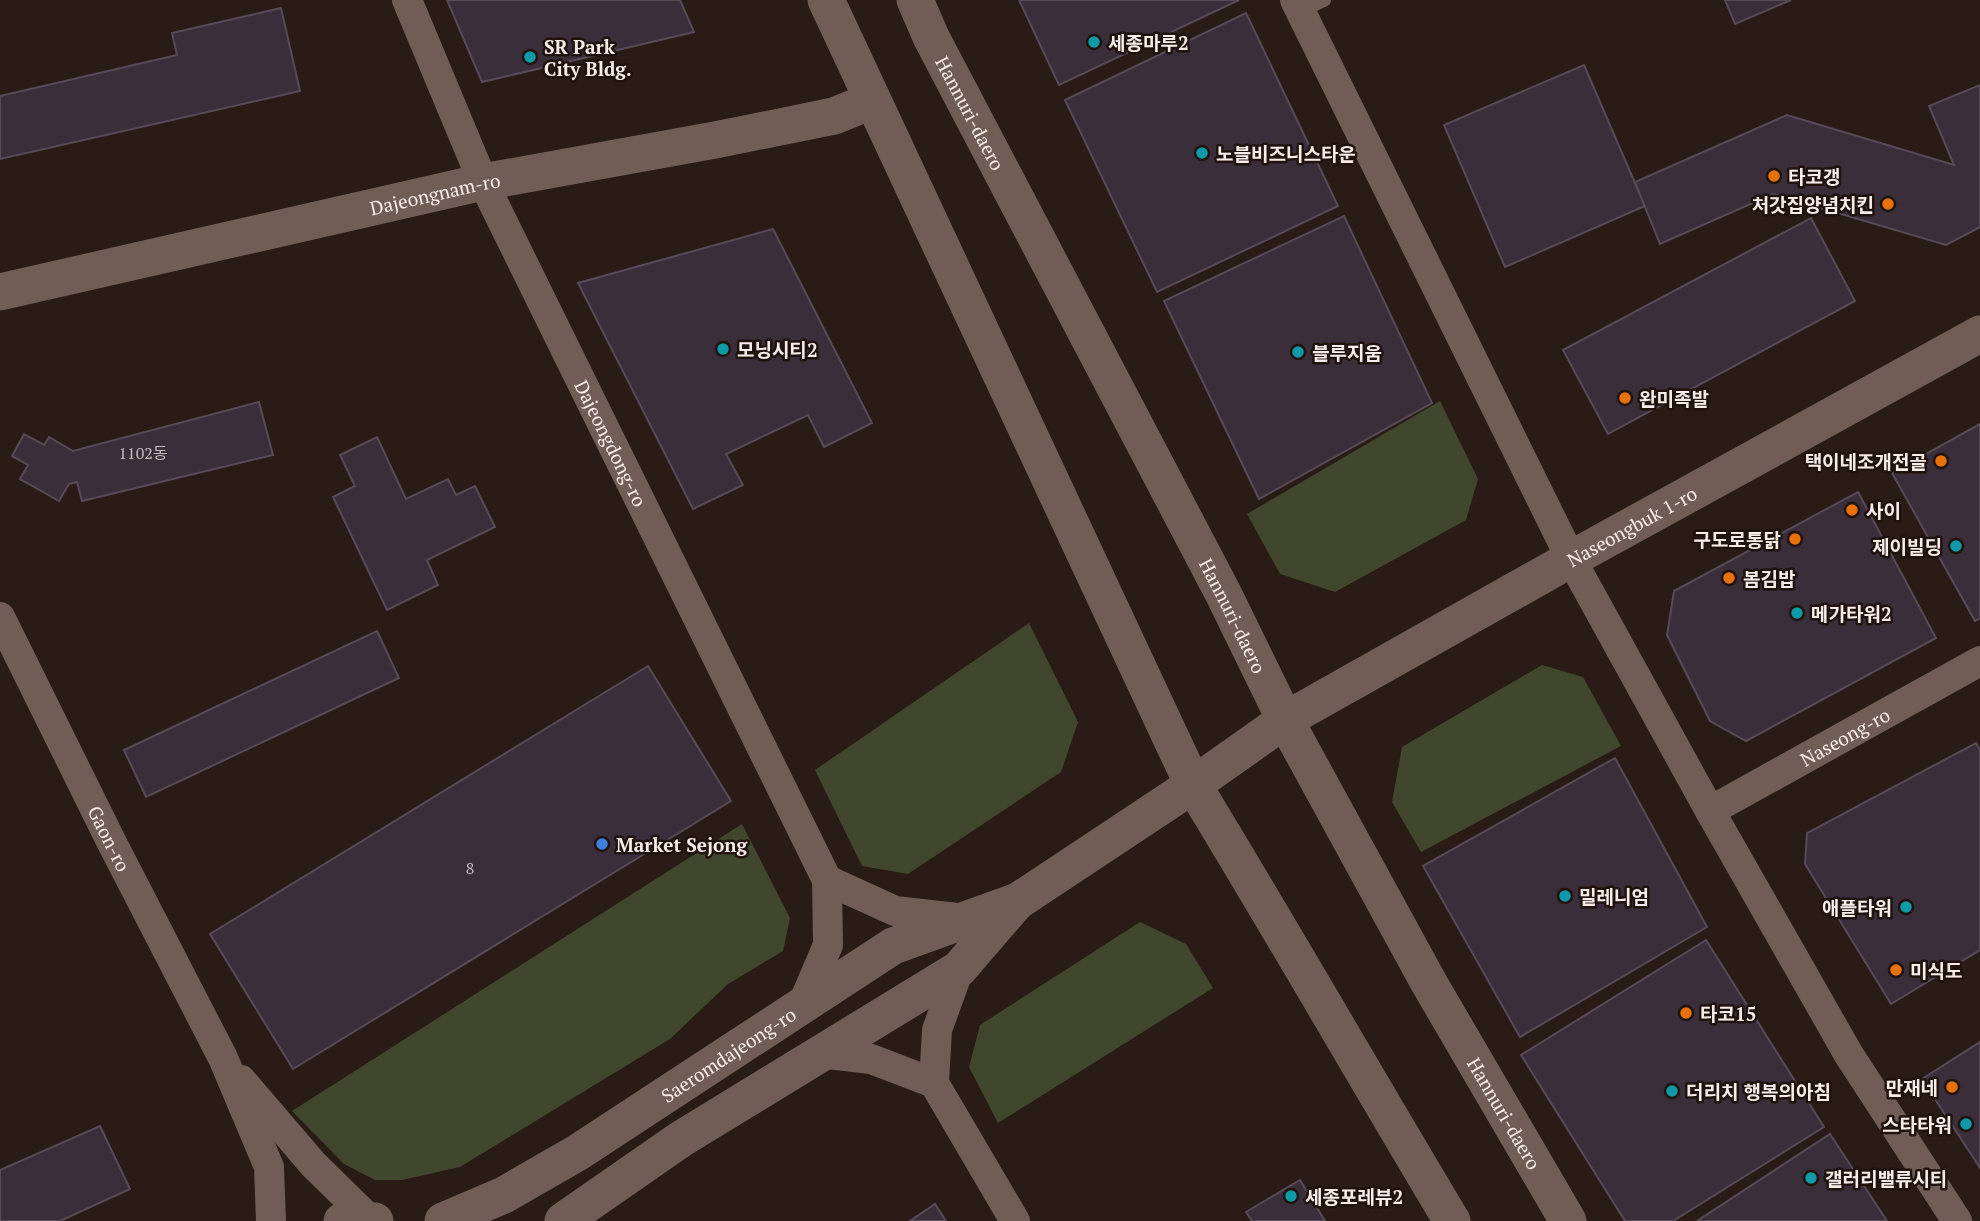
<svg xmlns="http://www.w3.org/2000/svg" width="1980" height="1221" viewBox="0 0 1980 1221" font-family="'PT Serif','Noto Sans KR',serif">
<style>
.green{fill:#40472d}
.building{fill:#392e3a;stroke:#574b58;stroke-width:2}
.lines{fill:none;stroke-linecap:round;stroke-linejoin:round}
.service{stroke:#6f5d56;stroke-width:14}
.minor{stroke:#6f5d56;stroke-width:30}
.tertiary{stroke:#6f5d56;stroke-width:37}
.culture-dot{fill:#0f9aa8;stroke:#20120c;stroke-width:2.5}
.food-dot{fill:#e8710a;stroke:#20120c;stroke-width:2.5}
.shop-dot{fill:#3f7fe0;stroke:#20120c;stroke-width:2.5}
.labels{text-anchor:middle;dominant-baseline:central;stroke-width:5;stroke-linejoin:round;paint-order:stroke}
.number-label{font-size:16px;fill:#c8bdbd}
.poi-label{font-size:19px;font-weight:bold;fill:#f8ede9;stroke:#20120c;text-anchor:start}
.street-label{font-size:19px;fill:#f8ede9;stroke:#20120c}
</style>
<rect width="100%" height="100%" fill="#291b15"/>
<g class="green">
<polygon points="1440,401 1478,479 1466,520 1335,592 1280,574 1247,514"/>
<polygon points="1029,623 1078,722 1061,772 908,874 862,866 815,770"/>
<polygon points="1542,665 1583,677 1621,746 1421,852 1392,802 1402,747"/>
<polygon points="742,824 790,918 783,951 728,984 670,1039 460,1167 402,1180 375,1180 344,1164 292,1111"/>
<polygon points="1140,922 1186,944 1213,988 998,1123 969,1067 980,1025"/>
</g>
<g class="building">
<polygon points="447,0 680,0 694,32 482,82"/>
<polygon points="1019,0 1239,0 1059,85"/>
<polygon points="1725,0 1791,0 1735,24"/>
<polygon points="281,8 300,91 0,159 0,96 177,55 172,33"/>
<polygon points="1246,13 1338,206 1157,292 1065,100"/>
<polygon points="1584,65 1645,206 1505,267 1444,125"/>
<polygon points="1980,85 1980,227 1946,245 1773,194 1660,244 1635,182 1787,115 1954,165 1929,106"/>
<polygon points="1344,216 1432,403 1259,499 1164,301"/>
<polygon points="1811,218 1855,301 1608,434 1563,350"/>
<polygon points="773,229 872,423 824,447 808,415 726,454 743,485 693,509 578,283"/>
<polygon points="259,402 273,455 82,501 77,482 69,484 59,501 20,479 28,465 12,456 24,434 44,445 49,437 73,451"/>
<polygon points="1980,424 1980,618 1975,621 1892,473"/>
<polygon points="377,437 406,499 448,479 456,495 475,486 495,527 427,560 438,585 387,610 333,497 355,486 340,455"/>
<polygon points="1858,492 1936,638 1746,741 1710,721 1667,635 1674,591"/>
<polygon points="377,631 399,678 146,797 124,750"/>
<polygon points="648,666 731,801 293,1069 210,934"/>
<polygon points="1976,743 1980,750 1980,950 1891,1004 1805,864 1807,833"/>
<polygon points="1615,758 1707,927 1520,1037 1423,866"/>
<polygon points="1706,940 1824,1127 1673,1221 1625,1221 1521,1055"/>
<polygon points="1980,1042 1980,1168 1922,1079"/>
<polygon points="100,1126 130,1189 60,1221 0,1221 0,1170"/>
<polygon points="1830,1134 1887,1221 1697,1221"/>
<polygon points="1300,1180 1325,1221 1252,1221 1246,1212"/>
<polygon points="935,1204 946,1221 910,1221"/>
</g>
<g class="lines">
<polyline class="service" points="1300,11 1324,0"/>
<g class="minor">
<path id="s1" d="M407 0 483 182 827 880 828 945 802 1006"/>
<polyline points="1295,0 1571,559 1710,811 1849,1055 1957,1221"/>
<path id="s2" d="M0 617 112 843 223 1058 269 1167 271 1221"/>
<path id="s3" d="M1710 811 1980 661"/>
<polyline points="827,880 895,911 966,919"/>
<polyline points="820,1053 871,1059 934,1083"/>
<polyline points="241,1080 313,1164 370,1220"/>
<polyline points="934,1083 1015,1221"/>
<polyline points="934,1083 937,1030 959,969"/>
</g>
<g class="tertiary">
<path d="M826 0 1193 785C1281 929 1365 1076 1452 1221"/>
<path id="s4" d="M915 0 931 37 1224 595 1285 720 1429 983 1568 1221"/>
<path id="s5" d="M0 292 483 182 715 140 834 116 871 101"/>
<polyline points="342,1221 375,1221"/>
<path id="s6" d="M443 1221 504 1195 577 1153 893 946 1018 901 1193 785 1285 720 1571 559 1980 334"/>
<polyline points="563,1221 681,1139 959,969 1015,904"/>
</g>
</g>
<g class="culture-dot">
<circle cx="1094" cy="42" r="7"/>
<circle cx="530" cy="57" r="7"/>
<circle cx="1202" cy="153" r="7"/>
<circle cx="723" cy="349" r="7"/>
<circle cx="1298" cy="352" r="7"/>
<circle cx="1956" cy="546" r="7"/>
<circle cx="1797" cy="613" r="7"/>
<circle cx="1565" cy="896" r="7"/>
<circle cx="1906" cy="907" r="7"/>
<circle cx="1672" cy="1091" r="7"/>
<circle cx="1966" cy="1124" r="7"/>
<circle cx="1811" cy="1178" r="7"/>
<circle cx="1291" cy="1196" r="7"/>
</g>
<g class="food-dot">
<circle cx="1774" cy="176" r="7"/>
<circle cx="1888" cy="204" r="7"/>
<circle cx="1625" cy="398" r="7"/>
<circle cx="1941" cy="461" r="7"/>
<circle cx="1852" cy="510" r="7"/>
<circle cx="1795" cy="539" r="7"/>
<circle cx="1729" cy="578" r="7"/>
<circle cx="1896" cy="970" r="7"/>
<circle cx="1686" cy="1013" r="7"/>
<circle cx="1952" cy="1087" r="7"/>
</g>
<circle class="shop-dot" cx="602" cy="844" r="7"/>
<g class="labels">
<g class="number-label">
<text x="143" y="453">1102동</text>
<text x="470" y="868">8</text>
</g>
<g class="poi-label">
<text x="1108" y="42">세종마루2</text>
<text x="544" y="46">SR Park<tspan x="544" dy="22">City Bldg.</tspan></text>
<text x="1216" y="153">노블비즈니스타운</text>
<text x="1788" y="176">타코갱</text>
<text x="1874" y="204" text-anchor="end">처갓집양념치킨</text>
<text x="737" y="349">모닝시티2</text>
<text x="1312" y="352">블루지움</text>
<text x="1639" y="398">완미족발</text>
<text x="1927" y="461" text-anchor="end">택이네조개전골</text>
<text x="1866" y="510">사이</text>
<text x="1781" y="539" text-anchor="end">구도로통닭</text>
<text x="1942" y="546" text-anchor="end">제이빌딩</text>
<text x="1743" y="578">봄김밥</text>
<text x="1811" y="613">메가타워2</text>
<text x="616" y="844">Market Sejong</text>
<text x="1579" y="896">밀레니엄</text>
<text x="1892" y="907" text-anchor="end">애플타워</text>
<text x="1910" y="970">미식도</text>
<text x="1700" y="1013">타코15</text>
<text x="1938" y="1087" text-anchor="end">만재네</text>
<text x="1686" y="1091">더리치 행복의아침</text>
<text x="1952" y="1124" text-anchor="end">스타타워</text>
<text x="1825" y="1178">갤러리밸류시티</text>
<text x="1305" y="1196">세종포레뷰2</text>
</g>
<g class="street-label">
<text stroke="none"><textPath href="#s4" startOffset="126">Hannuri-daero</textPath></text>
<text stroke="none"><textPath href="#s5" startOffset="446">Dajeongnam-ro</textPath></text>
<text stroke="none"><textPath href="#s1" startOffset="488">Dajeongdong-ro</textPath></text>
<text stroke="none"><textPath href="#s6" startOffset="1381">Naseongbuk 1-ro</textPath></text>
<text stroke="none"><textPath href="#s4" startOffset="693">Hannuri-daero</textPath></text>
<text stroke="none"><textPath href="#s3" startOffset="154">Naseong-ro</textPath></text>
<text stroke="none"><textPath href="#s2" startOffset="247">Gaon-ro</textPath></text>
<text stroke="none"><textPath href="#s6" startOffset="331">Saeromdajeong-ro</textPath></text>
<text stroke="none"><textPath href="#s4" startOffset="1260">Hannuri-daero</textPath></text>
</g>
</g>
</svg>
